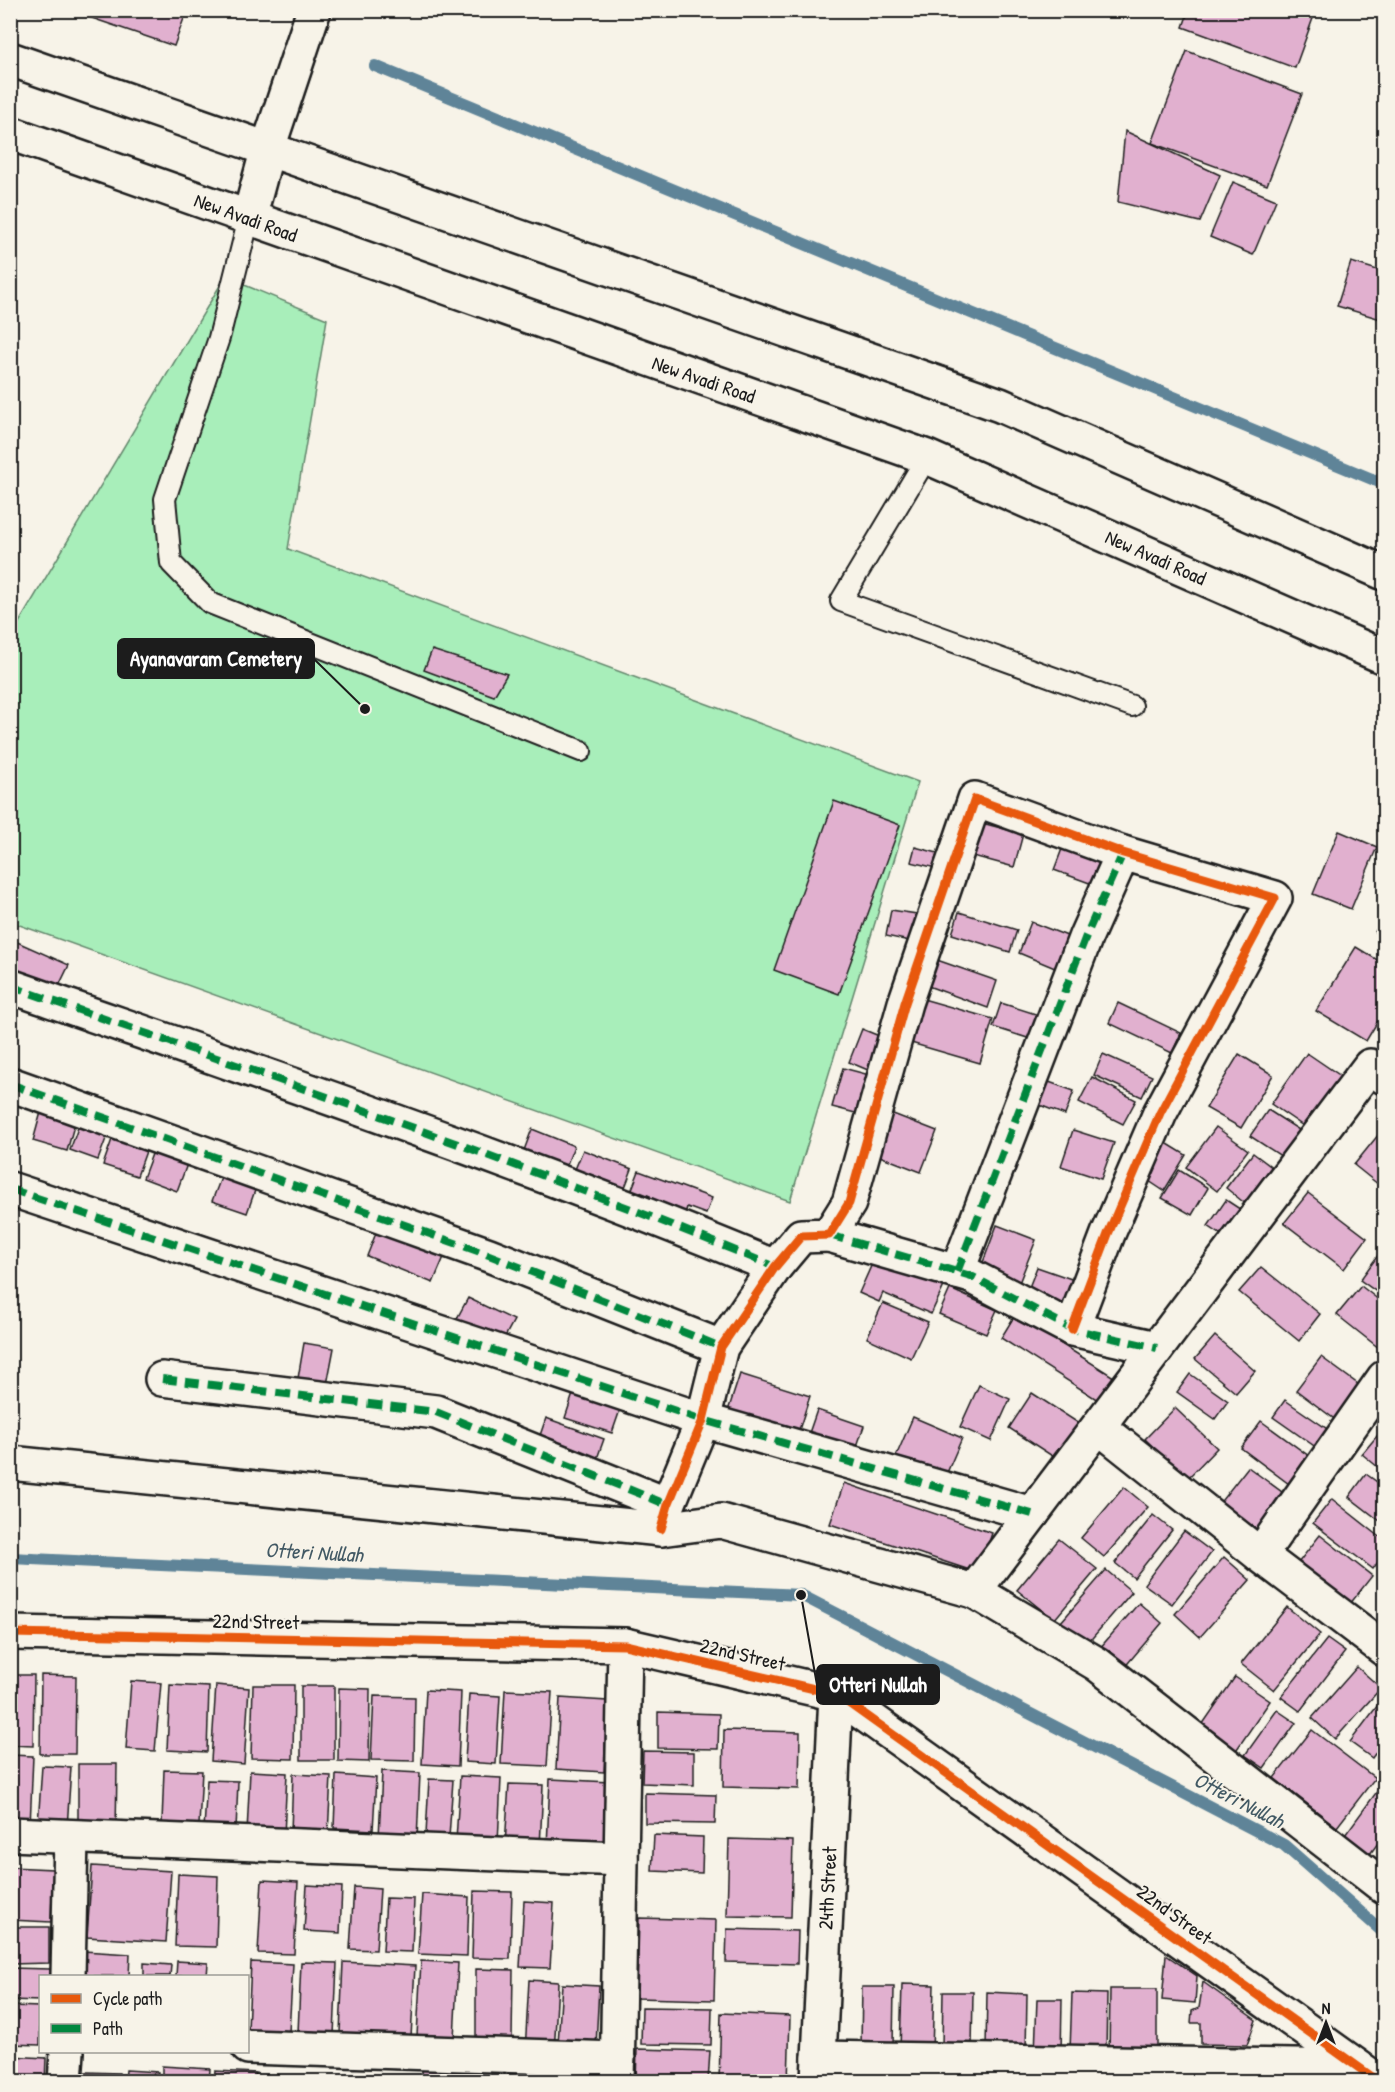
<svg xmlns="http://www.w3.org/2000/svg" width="1395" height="2092" viewBox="0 0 1395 2092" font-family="'Patrick Hand',sans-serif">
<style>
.green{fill:#a8eeba;stroke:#62856b;stroke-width:1.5}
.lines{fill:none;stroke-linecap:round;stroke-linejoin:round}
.stream{stroke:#5e8498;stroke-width:12}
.building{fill:#e1b0cf;stroke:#1c1c1c;stroke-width:1.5}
.service-casing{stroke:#1c1c1c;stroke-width:24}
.minor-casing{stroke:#1c1c1c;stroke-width:38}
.tertiary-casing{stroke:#1c1c1c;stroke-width:38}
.secondary-casing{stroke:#1c1c1c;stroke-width:38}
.service{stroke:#f7f3e8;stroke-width:20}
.minor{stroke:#f7f3e8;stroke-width:33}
.tertiary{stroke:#f7f3e8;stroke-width:33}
.secondary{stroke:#f7f3e8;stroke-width:33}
.quiet{stroke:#00873e;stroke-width:8;stroke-dasharray:15 8;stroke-linecap:butt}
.cycleway-casing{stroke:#f7f3e8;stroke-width:13}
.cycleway{stroke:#e8590c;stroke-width:9}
.labels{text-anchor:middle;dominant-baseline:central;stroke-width:4.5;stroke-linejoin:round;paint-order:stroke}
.street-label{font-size:20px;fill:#1c1c1c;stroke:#f7f3e8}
.water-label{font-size:21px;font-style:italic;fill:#425964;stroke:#f7f3e8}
.leader{fill:none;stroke:#1c1c1c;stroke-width:2}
.callout-dot{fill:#1c1c1c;stroke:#f7f3e8;stroke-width:2}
.callout{fill:#1c1c1c;stroke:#1c1c1c;stroke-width:2}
.callout-label{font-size:21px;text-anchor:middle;font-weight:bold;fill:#fff}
</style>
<rect width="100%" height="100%" fill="#f7f3e8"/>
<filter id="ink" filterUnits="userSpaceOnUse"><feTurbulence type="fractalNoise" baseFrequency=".0167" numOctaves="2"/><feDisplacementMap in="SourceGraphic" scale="12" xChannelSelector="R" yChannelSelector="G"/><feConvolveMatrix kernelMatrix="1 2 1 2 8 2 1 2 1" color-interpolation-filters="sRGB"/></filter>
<g filter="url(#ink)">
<polygon class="green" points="225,277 327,319 288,549 918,782 790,1201 11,922 11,636"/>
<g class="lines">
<g class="stream">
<polyline points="375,66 1384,484"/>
<polyline points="10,1558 801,1595 1284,1845 1384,1933"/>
</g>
</g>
<g class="building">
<polygon points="81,10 187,10 174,46 80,14"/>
<polygon points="1189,10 1316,10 1295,68 1183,27"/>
<polygon points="1187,51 1302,94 1267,185 1152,143"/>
<polygon points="1125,131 1220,175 1200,222 1118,202"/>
<polygon points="1233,182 1276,200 1253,255 1210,237"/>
<polygon points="1351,262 1384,272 1384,320 1337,306"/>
<polygon points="432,650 507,674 494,696 424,670"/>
<polygon points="834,801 900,825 839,994 774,970"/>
<polygon points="971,820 1023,834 1014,867 962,853"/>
<polygon points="1339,831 1377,847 1351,909 1313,894"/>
<polygon points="1065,841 1106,857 1095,885 1054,870"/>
<polygon points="915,847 949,856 945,870 911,862"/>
<polygon points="891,910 923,915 919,943 886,936"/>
<polygon points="959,912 1017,930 1010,952 952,934"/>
<polygon points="1384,917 1384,938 1375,932"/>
<polygon points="1031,922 1075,939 1062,971 1019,953"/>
<polygon points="15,941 69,965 54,996 10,976 10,952"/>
<polygon points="1356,947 1384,964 1384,1011 1366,1041 1316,1011"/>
<polygon points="937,960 997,981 988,1008 928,986"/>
<polygon points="923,999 993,1019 980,1063 911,1043"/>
<polygon points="1001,1003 1045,1017 1037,1041 993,1027"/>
<polygon points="1118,1003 1181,1033 1172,1053 1109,1023"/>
<polygon points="862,1029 889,1040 875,1073 849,1062"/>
<polygon points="1384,1030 1384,1045 1377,1039"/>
<polygon points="1307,1053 1348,1081 1312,1132 1271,1104"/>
<polygon points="1103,1054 1152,1076 1142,1097 1094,1075"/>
<polygon points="1239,1054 1273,1075 1241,1128 1206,1108"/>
<polygon points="843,1068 877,1077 867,1116 832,1107"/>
<polygon points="1035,1077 1074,1091 1065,1115 1027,1100"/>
<polygon points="1092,1077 1136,1100 1123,1124 1079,1102"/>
<polygon points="1268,1110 1307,1135 1290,1162 1250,1136"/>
<polygon points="41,1112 75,1122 67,1151 33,1141"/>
<polygon points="888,1112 937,1131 921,1172 872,1153"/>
<polygon points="79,1125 107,1136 98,1160 70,1150"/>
<polygon points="1216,1127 1248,1150 1217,1191 1186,1167"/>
<polygon points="532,1129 574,1146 562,1177 520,1161"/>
<polygon points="1383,1129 1384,1130 1384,1189 1354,1165"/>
<polygon points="1073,1130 1114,1143 1101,1179 1061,1166"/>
<polygon points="115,1131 149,1143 137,1176 103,1165"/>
<polygon points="1163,1141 1186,1155 1164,1191 1140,1175"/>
<polygon points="155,1146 189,1159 177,1191 143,1178"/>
<polygon points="583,1150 632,1169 621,1198 571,1179"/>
<polygon points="1253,1153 1281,1174 1253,1210 1226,1188"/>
<polygon points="224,1170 258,1182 247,1213 212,1201"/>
<polygon points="1179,1170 1208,1188 1192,1215 1162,1198"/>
<polygon points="639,1171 712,1198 706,1214 687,1207 683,1221 645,1207 650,1196 632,1189"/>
<polygon points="1308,1193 1367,1238 1344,1269 1284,1223"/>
<polygon points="1226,1200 1249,1215 1232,1242 1208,1226"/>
<polygon points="380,1223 447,1250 433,1283 367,1256"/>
<polygon points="997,1225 1036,1240 1017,1288 979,1273"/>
<polygon points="1382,1250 1384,1252 1384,1297 1360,1280"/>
<polygon points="876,1255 944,1286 931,1314 883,1293 879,1302 859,1293"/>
<polygon points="1037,1267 1080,1282 1068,1316 1024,1300"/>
<polygon points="1261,1267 1320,1314 1299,1341 1239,1292"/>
<polygon points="1361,1286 1384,1304 1384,1352 1337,1315"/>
<polygon points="950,1289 997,1310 986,1334 939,1314"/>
<polygon points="468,1298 514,1320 500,1346 454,1324"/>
<polygon points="883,1303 928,1322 911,1358 867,1338"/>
<polygon points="1015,1315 1117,1379 1101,1402 1001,1338"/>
<polygon points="1215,1336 1255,1371 1236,1393 1195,1359"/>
<polygon points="304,1343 334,1348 325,1395 296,1390"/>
<polygon points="1321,1357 1366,1390 1341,1424 1296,1390"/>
<polygon points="740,1374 810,1396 798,1433 728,1411"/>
<polygon points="1190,1374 1228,1401 1215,1419 1177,1392"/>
<polygon points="979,1385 1010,1399 991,1441 960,1427"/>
<polygon points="574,1391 621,1407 612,1433 565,1418"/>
<polygon points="1032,1393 1086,1428 1063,1463 1009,1428"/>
<polygon points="1285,1400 1333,1433 1320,1450 1273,1417"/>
<polygon points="1175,1408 1217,1448 1187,1479 1145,1439"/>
<polygon points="817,1410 864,1426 855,1452 808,1436"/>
<polygon points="913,1417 962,1438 943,1482 894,1461"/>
<polygon points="546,1418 604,1439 594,1467 536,1447"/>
<polygon points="1261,1421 1313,1459 1293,1487 1241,1448"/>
<polygon points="1382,1430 1384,1432 1384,1472 1362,1454"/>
<polygon points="1248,1467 1286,1495 1256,1534 1218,1505"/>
<polygon points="1366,1474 1384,1487 1384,1524 1349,1497"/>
<polygon points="844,1483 992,1533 979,1573 830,1524"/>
<polygon points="1124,1487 1148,1507 1104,1557 1081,1538"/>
<polygon points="1332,1499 1384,1540 1384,1554 1373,1569 1313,1523"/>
<polygon points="1153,1515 1172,1530 1134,1578 1115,1563"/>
<polygon points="1184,1531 1212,1552 1172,1604 1144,1584"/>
<polygon points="1320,1535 1372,1576 1350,1604 1298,1563"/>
<polygon points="1059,1539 1097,1569 1054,1620 1017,1590"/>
<polygon points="1224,1557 1250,1580 1200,1637 1175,1614"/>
<polygon points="1106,1570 1132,1592 1087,1644 1061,1622"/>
<polygon points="1139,1603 1162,1623 1123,1669 1099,1649"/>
<polygon points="1287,1607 1320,1634 1274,1690 1241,1664"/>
<polygon points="1327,1639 1345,1652 1300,1711 1281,1697"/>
<polygon points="1357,1667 1381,1688 1335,1739 1312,1718"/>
<polygon points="10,1675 34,1675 33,1746 10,1745"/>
<polygon points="41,1675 76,1676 75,1754 40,1754"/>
<polygon points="1235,1677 1270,1701 1235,1752 1200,1728"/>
<polygon points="131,1681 161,1683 155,1751 126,1749"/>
<polygon points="170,1685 209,1687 207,1752 167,1750"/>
<polygon points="216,1685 249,1688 244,1764 211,1761"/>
<polygon points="253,1685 294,1685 293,1759 251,1758"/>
<rect x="301" y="1686" width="33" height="74"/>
<polygon points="339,1688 370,1689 369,1762 338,1761"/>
<polygon points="426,1690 461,1692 458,1766 422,1764"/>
<polygon points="505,1690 552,1692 547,1766 501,1764"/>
<polygon points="469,1694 500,1696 496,1764 465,1762"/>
<polygon points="374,1696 415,1697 414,1761 371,1760"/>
<polygon points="1384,1697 1384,1741 1372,1758 1350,1742"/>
<polygon points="560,1698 607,1701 604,1772 556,1769"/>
<polygon points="1277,1710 1296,1723 1264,1768 1245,1755"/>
<polygon points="658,1712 719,1714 718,1749 658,1748"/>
<polygon points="724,1730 800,1732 799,1789 723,1787"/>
<polygon points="1312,1730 1375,1778 1337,1827 1274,1778"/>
<polygon points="643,1751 694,1752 694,1785 642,1783"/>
<polygon points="10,1755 33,1756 30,1826 10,1825"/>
<polygon points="78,1764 117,1764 116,1833 78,1832"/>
<polygon points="42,1766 71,1767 67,1828 38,1825"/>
<polygon points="164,1770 202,1771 199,1825 162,1823"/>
<polygon points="250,1771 287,1773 284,1835 247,1833"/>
<polygon points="382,1771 420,1773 417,1840 379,1838"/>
<polygon points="293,1774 331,1776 328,1834 291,1832"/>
<polygon points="336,1775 376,1778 373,1830 334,1828"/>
<polygon points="460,1776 501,1778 498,1843 456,1841"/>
<polygon points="429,1779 453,1780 449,1837 426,1835"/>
<polygon points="550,1779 609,1782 606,1849 547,1847"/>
<polygon points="207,1780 238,1781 236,1830 204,1829"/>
<polygon points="1384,1782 1384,1835 1370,1854 1345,1835"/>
<polygon points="509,1784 543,1785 540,1847 505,1845"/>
<polygon points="645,1793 716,1795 715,1824 645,1823"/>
<polygon points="654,1835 703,1837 702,1873 652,1871"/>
<polygon points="729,1839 793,1841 791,1917 727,1916"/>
<polygon points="92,1866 171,1871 166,1942 87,1937"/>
<polygon points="10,1867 53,1869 51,1922 10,1920"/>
<polygon points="178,1874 218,1876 216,1947 175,1946"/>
<polygon points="262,1880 298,1882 294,1954 258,1953"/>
<polygon points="307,1885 342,1887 340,1933 304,1931"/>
<polygon points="354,1887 380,1889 376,1950 350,1949"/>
<polygon points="474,1891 512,1892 510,1959 472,1958"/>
<polygon points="422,1894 469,1897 467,1956 418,1954"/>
<polygon points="386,1898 414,1899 412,1952 383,1951"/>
<polygon points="524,1901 554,1903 550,1968 520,1967"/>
<polygon points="639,1918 716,1920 714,2000 637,1998"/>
<polygon points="10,1927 49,1927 49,1963 10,1964"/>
<polygon points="727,1929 798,1931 797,1964 726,1962"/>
<polygon points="83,1951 130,1954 129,1976 82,1976"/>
<polygon points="1166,1955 1197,1976 1195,2003 1162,2000"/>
<polygon points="177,1961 208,1963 207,1976 176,1976"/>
<polygon points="421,1961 458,1963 454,2038 417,2036"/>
<polygon points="251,1962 293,1964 289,2032 248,2030"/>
<polygon points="301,1962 337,1963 334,2035 298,2033"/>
<polygon points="343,1962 415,1966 411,2037 340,2033"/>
<polygon points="144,1963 171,1965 170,1976 144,1976"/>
<polygon points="10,1968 50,1969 50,1976 40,1976 40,2001 10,2000"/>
<polygon points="476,1969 513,1970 512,2039 476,2039"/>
<polygon points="529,1980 558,1982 554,2054 525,2052"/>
<polygon points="1203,1982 1256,2020 1247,2045 1201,2044 1201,2023 1191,2023 1192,2011 1199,2008"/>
<polygon points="562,1984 599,1986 596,2046 558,2044"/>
<polygon points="902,1984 934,1985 932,2051 900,2050"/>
<polygon points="862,1987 894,1987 893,2047 861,2046"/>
<polygon points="1110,1989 1157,1989 1157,2058 1109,2057"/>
<polygon points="943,1992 973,1992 972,2048 942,2047"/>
<polygon points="987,1992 1027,1994 1026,2051 986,2051"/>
<polygon points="1072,1993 1107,1994 1106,2052 1070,2051"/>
<polygon points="1037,1999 1062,1999 1061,2054 1035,2054"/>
<polygon points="10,2006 40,2007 40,2045 10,2044"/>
<polygon points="642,2007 712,2008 711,2045 641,2044"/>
<polygon points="721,2013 790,2016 788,2082 719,2082"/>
<polygon points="637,2049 710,2051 708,2082 636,2082"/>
<polygon points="10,2056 46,2058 45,2082 10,2082"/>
<rect x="422" y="2059" width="38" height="23"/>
<polygon points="162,2066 210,2069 209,2082 162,2082"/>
<polygon points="126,2070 158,2072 157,2082 125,2082"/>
<polygon points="215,2071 256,2073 255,2082 214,2082"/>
<polygon points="86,2072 119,2073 118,2082 86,2082"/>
<polygon points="468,2077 510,2080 510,2082 468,2082"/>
<polygon points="378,2079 417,2081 417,2082 378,2082"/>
</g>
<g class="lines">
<g class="service-casing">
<g id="service">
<polyline points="249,218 219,338 165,499 171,563 210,603 581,751"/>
<polyline points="927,457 841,601 1132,706"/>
</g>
</g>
<g class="minor-casing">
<g id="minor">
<path d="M10 986C267 1076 525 1163 775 1267"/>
<polyline points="10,1084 489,1255 721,1347"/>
<polyline points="10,1189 703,1420 1032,1514"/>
<polyline points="829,1235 971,1276 1072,1329 1157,1348"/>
<polyline points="957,1272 1086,936 1123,853"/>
<polyline points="162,1379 436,1412 668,1505"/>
<polyline points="1099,1427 1260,1555 1384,1649"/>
<polyline points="10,1463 661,1529 721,1521 974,1591 1097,1664 1384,1887"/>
<polyline points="661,1529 668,1505 703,1420 721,1347 775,1267 801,1236 829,1235 849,1203 905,1003 975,799 1123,853 1275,898 1160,1113 1108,1234 1072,1329"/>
<polyline points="1260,1555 1384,1378"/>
<polyline points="974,1591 1370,1066 1384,1077"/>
<polyline points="10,1633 625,1645 836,1694 1379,2082"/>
<polyline points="10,1834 621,1859"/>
<polyline points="68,1976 71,1837"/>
<polyline points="248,2047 618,2059"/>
<polyline points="819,2058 1357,2067"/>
<polyline points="818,2080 836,1694"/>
<polyline points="65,2082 67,2052"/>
<polyline points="617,2082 625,1645"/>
</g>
</g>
<g class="tertiary-casing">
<polyline id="tertiary" points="249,218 268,148 314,10"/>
</g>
<g class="secondary-casing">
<g id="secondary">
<polyline points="10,59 1000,405 1384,573"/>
<polyline points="10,133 927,457 1384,657"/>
</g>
</g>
<use href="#service" class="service"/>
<use href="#minor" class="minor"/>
<use href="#tertiary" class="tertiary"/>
<use href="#secondary" class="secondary"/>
<g class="quiet">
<path d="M10 986C267 1076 525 1163 775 1267"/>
<polyline points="10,1084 489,1255 721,1347"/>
<polyline points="10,1189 703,1420 1032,1514"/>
<polyline points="829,1235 971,1276 1072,1329 1157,1348"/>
<polyline points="957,1272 1086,936 1123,853"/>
<polyline points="162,1379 436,1412 668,1505"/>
</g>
<g class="cycleway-casing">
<g id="cycleway">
<polyline points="661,1529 668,1505 703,1420 721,1347 775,1267 801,1236 829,1235 849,1203 905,1003 975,799 1123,853 1275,898 1160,1113 1108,1234 1072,1329"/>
<polyline points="10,1633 625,1645 836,1694 1379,2082"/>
</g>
</g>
<use href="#cycleway" class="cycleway"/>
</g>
</g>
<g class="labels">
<g class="street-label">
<text transform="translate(246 217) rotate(20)">New Avadi Road</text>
<text transform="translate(704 379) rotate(19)">New Avadi Road</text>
<text transform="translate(1156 557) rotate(24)">New Avadi Road</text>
<text transform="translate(256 1621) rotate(1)">22nd Street</text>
<text transform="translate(743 1654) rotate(13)">22nd Street</text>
<text transform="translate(827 1888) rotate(-87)">24th Street</text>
<text transform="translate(1175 1914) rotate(36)">22nd Street</text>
</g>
<g class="water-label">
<text transform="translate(314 1552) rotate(3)">Otteri Nullah</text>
<text transform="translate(1239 1800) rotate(27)">Otteri Nullah</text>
</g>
</g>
<path class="leader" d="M365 709L314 659M801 1595L817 1685"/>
<g class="callout-dot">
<circle cx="365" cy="709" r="6"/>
<circle cx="801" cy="1595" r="6"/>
</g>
<g class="callout">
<rect x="118" y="639" width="196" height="39" rx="6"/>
<rect x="817" y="1665" width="122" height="39" rx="6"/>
</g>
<g class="callout-label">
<text x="216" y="666">Ayanavaram Cemetery</text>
<text x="878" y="1692">Otteri Nullah</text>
</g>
<rect width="1395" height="2092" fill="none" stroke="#f7f3e8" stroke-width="36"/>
<rect x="18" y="18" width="1359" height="2056" fill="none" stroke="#1c1c1c" stroke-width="2" filter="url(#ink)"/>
<rect x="39" y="1975" width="210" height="78" fill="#f7f3e8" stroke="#9f9d96" stroke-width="1.5"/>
<rect x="51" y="1994" width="30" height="9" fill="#e8590c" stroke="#9f9d96" stroke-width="1.5"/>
<text x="93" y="2005" font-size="18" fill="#1c1c1c">Cycle path</text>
<rect x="51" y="2024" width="30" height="9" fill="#00873e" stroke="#9f9d96" stroke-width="1.5"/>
<text x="93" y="2035" font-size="18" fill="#1c1c1c">Path</text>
<g transform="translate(1326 2023)" stroke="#f7f3e8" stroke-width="4.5" paint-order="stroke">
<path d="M0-4.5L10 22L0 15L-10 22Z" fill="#1c1c1c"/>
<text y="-9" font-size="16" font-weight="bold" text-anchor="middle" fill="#1c1c1c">N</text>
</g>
</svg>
